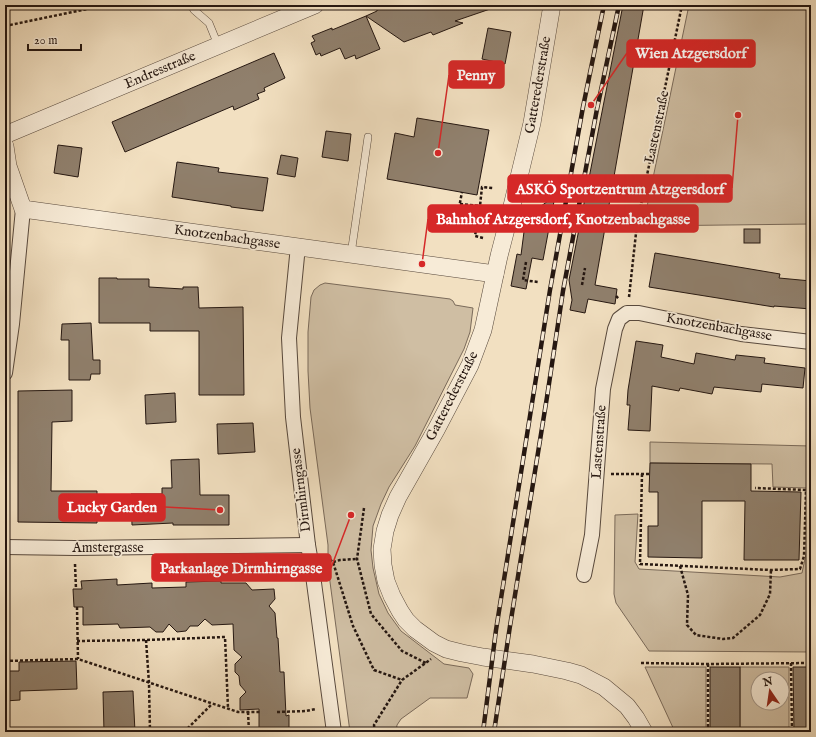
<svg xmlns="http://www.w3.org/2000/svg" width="816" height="737" viewBox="0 0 816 737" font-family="'IM FELL English',serif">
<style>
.green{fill:#cfbea3;stroke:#7a6a5a;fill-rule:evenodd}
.building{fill:#90806d;stroke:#251711}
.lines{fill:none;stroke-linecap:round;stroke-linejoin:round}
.service-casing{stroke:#58493d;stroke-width:8}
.minor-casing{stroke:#58493d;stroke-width:16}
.tertiary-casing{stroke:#58493d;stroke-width:18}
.path{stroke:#251711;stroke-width:2.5;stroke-dasharray:3 2;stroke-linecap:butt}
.service{stroke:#f7ebd7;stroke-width:7}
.minor{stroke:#f7ebd7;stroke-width:14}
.tertiary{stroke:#f7ebd7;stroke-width:17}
.rail-casing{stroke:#251711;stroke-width:4.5}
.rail{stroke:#f7ebd7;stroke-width:3;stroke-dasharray:9;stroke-linecap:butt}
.labels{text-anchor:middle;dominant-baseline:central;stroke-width:3.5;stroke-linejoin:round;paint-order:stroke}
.street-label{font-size:14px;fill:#251711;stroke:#f7ebd7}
.leader{fill:none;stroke:#d62828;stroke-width:1.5}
.callout-dot{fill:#d62828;stroke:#f7ebd7;stroke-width:1.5}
.callout{fill:#d62828;stroke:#d62828;stroke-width:1.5}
.callout-label{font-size:15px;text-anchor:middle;font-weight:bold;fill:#fff}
</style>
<rect width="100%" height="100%" fill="#f2e0c1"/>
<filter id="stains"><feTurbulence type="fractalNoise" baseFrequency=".005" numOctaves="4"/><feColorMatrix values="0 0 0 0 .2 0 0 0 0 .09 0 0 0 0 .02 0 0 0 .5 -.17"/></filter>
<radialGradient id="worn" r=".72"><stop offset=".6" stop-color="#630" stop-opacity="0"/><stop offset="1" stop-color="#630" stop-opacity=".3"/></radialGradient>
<g class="green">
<polygon points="689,5 811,5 811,224 643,226"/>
<polygon points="325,283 450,299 453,301 455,305 473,308 470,332 464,349 415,446 389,487 381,504 373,526 371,550 373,568 379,594 388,613 401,631 444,664 469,668 473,674 467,698 430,698 401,719 397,725 396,732 350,732 328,567 328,545 310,408 308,371 308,332 311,297 314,290 320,285"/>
<polygon points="650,442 811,446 811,518 808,488 773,487 772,464 650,463"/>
<polygon points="638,514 635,562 639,569 780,577 802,573 811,530 811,652 649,651 616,603 614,594 615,515"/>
<polygon points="645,667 706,667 706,732 675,732"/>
<path d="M740 667H789V732H740ZM758 679H782V703H758Z"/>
</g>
<g class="building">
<polygon points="389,5 495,5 496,7 455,21 463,23 433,35 431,32 404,42 366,16 377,11 377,10"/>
<polygon points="623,5 644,5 595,285 617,289 615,304 588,299 585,313 570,310 572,300 569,280"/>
<polygon points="366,16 380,49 356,59 355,55 345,59 340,48 321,56 320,53 316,55 311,43 315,41 312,36 332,28 332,30"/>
<polygon points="488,28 511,32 505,64 482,59"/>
<polygon points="274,53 285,78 264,88 265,91 257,94 259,99 234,110 233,106 125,152 112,122"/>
<polygon points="417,118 489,130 477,195 387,179 395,133 414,137"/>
<polygon points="326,131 351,134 348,161 322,157"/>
<polygon points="58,145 82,148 78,177 54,173"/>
<polygon points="281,155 298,158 295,177 277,174"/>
<polygon points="177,162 219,168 218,172 268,178 263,211 231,207 231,206 172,197"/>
<polygon points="555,196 543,260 532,258 526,289 511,286 517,254 521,255 525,224 530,214"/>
<rect x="744" y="229" width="16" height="14"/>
<polygon points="655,253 780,274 779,278 811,281 811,309 774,306 774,307 649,287"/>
<polygon points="99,278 117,278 117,279 149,279 149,287 183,289 183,287 198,287 199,308 243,307 244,395 199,395 199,331 150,331 150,323 99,323"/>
<polygon points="91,323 93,360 100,360 100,374 91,374 90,380 69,380 69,340 61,340 62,324"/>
<polygon points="636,341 663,345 661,357 694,364 696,353 735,360 736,355 765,358 764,363 805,368 803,388 762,384 761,392 714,387 712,394 680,388 679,391 652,386 650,431 628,430 630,405 627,405 628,390"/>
<polygon points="72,390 72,421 52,422 51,491 97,491 97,523 18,522 18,391"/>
<polygon points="175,393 176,422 146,424 145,395"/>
<polygon points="253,423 255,452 218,454 217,424"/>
<polygon points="199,459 200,495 229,495 229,525 173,525 173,523 132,525 131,494 162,494 162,488 172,488 171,460"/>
<polygon points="650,463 751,464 751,491 801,492 799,560 744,560 745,501 702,501 702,558 648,557 648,526 658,526 658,492 649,492"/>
<polygon points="117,579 117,585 152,583 152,588 186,587 186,582 221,581 221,583 246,583 252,590 274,589 275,599 269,606 275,613 277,638 278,638 280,672 284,672 286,716 289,715 289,732 259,732 259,709 240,710 240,698 246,692 240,685 239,676 235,672 235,664 242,657 234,650 233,624 212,625 205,619 198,626 190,626 186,631 177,632 169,624 163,632 156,632 150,627 120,628 118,624 83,625 83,607 74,607 73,589 82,589 81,581"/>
<polygon points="76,661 77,689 20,691 20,700 5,701 5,671 19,671 19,662"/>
<rect x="710" y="667" width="30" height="65"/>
<polygon points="793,667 811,667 811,732 794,732"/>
<polygon points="133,691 135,732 104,732 103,692"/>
</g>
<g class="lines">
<g class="service-casing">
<g id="service">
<polyline points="191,5 194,10 209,23 218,45"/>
<polyline points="351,254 368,137"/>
</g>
</g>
<g class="minor-casing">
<g id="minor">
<polyline points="298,246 289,338 293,417 308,545 312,568 334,732"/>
<polyline points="5,373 12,324 23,209"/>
<polyline points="5,547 75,548 308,545"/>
<polyline points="584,575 592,535 603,389 615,329 619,319 627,313 639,313 741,334 811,342"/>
</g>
</g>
<g class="tertiary-casing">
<g id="tertiary">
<polyline points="552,5 532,123 512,206 499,256 483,330 470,365 436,430 398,497 390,515 385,531 382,549 383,565 386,581 392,596 400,611 406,620 415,629 434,643 446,649 462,653 483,657 533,664 567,671 581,675 604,687 627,706 636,718 644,732"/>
<polyline points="5,135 315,5"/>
<polyline points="5,146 8,166 23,209 495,274"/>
</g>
</g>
<g class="path">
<polyline points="93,7 104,5"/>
<polyline points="5,26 92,8 94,5"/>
<polyline points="460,204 480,206"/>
<polyline points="458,213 462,192"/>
<polyline points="483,238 475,236 480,206 482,187 493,188"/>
<polyline points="526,262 523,280 538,282"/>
<polyline points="582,285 585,268"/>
<polyline points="616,296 619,299"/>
<polyline points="629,297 637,224 682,5"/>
<polyline points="611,474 650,474"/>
<polyline points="642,474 640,564 771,570 800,569 804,556 806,490 755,488"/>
<polyline points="364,508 357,559 371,614 402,651 426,663"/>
<polyline points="326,556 333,562 353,626 374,670 402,680"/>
<polyline points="333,562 340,560 357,559"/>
<polyline points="75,564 76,589"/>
<polyline points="680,566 688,595 687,625 696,635 723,639 733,638 760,615 770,594 771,569"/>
<polyline points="77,607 78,659"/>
<polyline points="146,640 149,683 150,732"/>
<polyline points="77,641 146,640 225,637 228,708"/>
<polyline points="5,661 78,659 238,712 260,712"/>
<polyline points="641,663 708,664 811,663"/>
<polyline points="791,663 792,732"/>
<polyline points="708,664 708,732"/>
<polyline points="248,712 249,732"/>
<polyline points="277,712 306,711 316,709"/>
<polyline points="184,732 212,704"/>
<polyline points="375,732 374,725 402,680 431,659"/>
</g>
<use href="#service" class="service"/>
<use href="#minor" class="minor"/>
<use href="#tertiary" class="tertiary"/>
<g class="rail-casing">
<g id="rail">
<polyline points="483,732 496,630 550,290 583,107 604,5"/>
<polyline points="494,732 510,626 547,397 563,291 597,109 619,5"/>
</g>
</g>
<use href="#rail" class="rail"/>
</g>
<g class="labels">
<g class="street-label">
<text transform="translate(160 70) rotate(-23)">Endresstraße</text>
<text transform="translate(538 85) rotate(-80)">Gatterederstraße</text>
<text transform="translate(657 127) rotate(-78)">Lastenstraße</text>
<text transform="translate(227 237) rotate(8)">Knotzenbachgasse</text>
<text transform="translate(719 327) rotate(10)">Knotzenbachgasse</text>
<text transform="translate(452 396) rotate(-63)">Gatterederstraße</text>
<text transform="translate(599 442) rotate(-86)">Lastenstraße</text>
<text transform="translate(301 490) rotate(-97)">Dirmhirngasse</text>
<text x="108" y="548">Amstergasse</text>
</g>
</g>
<path class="leader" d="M591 105L627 53M438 153L449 75M738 115L732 188M422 264L428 219M220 510L165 507M351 515L331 568"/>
<g class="callout-dot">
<circle cx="591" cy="105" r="4"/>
<circle cx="438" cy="153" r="4"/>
<circle cx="738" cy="115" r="4"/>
<circle cx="422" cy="264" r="4"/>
<circle cx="220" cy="510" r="4"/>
<circle cx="351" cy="515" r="4"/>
</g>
<g class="callout">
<rect x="627" y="40" width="128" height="27" rx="4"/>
<rect x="449" y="61" width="55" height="27" rx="4"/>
<rect x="508" y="175" width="224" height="27" rx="4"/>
<rect x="428" y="205" width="270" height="27" rx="4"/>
<rect x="59" y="494" width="106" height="27" rx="4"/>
<rect x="152" y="554" width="179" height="27" rx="4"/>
</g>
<g class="callout-label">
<text x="691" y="58">Wien Atzgersdorf</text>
<text x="476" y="80">Penny</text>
<text x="620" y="194">ASKÖ Sportzentrum Atzgersdorf</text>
<text x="563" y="224">Bahnhof Atzgersdorf, Knotzenbachgasse</text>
<text x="112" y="512">Lucky Garden</text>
<text x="241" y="573">Parkanlage Dirmhirngasse</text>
</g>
<rect width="816" height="737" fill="none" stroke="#f2e0c1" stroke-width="20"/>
<rect x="6" y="6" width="804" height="725" fill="none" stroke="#251711" stroke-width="2"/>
<rect x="10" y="10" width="796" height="717" fill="none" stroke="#251711"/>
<g transform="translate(770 691) rotate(347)"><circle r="19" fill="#f7ebd7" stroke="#a39688"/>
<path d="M0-3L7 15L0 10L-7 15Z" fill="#8f2418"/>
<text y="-6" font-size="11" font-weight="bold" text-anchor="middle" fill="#251711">N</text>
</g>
<path d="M28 44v6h53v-6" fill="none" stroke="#251711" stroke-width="2"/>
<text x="34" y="44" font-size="12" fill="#251711" stroke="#f7ebd7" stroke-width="3" paint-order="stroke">20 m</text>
<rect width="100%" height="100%" filter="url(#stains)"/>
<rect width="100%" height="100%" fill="url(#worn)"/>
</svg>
